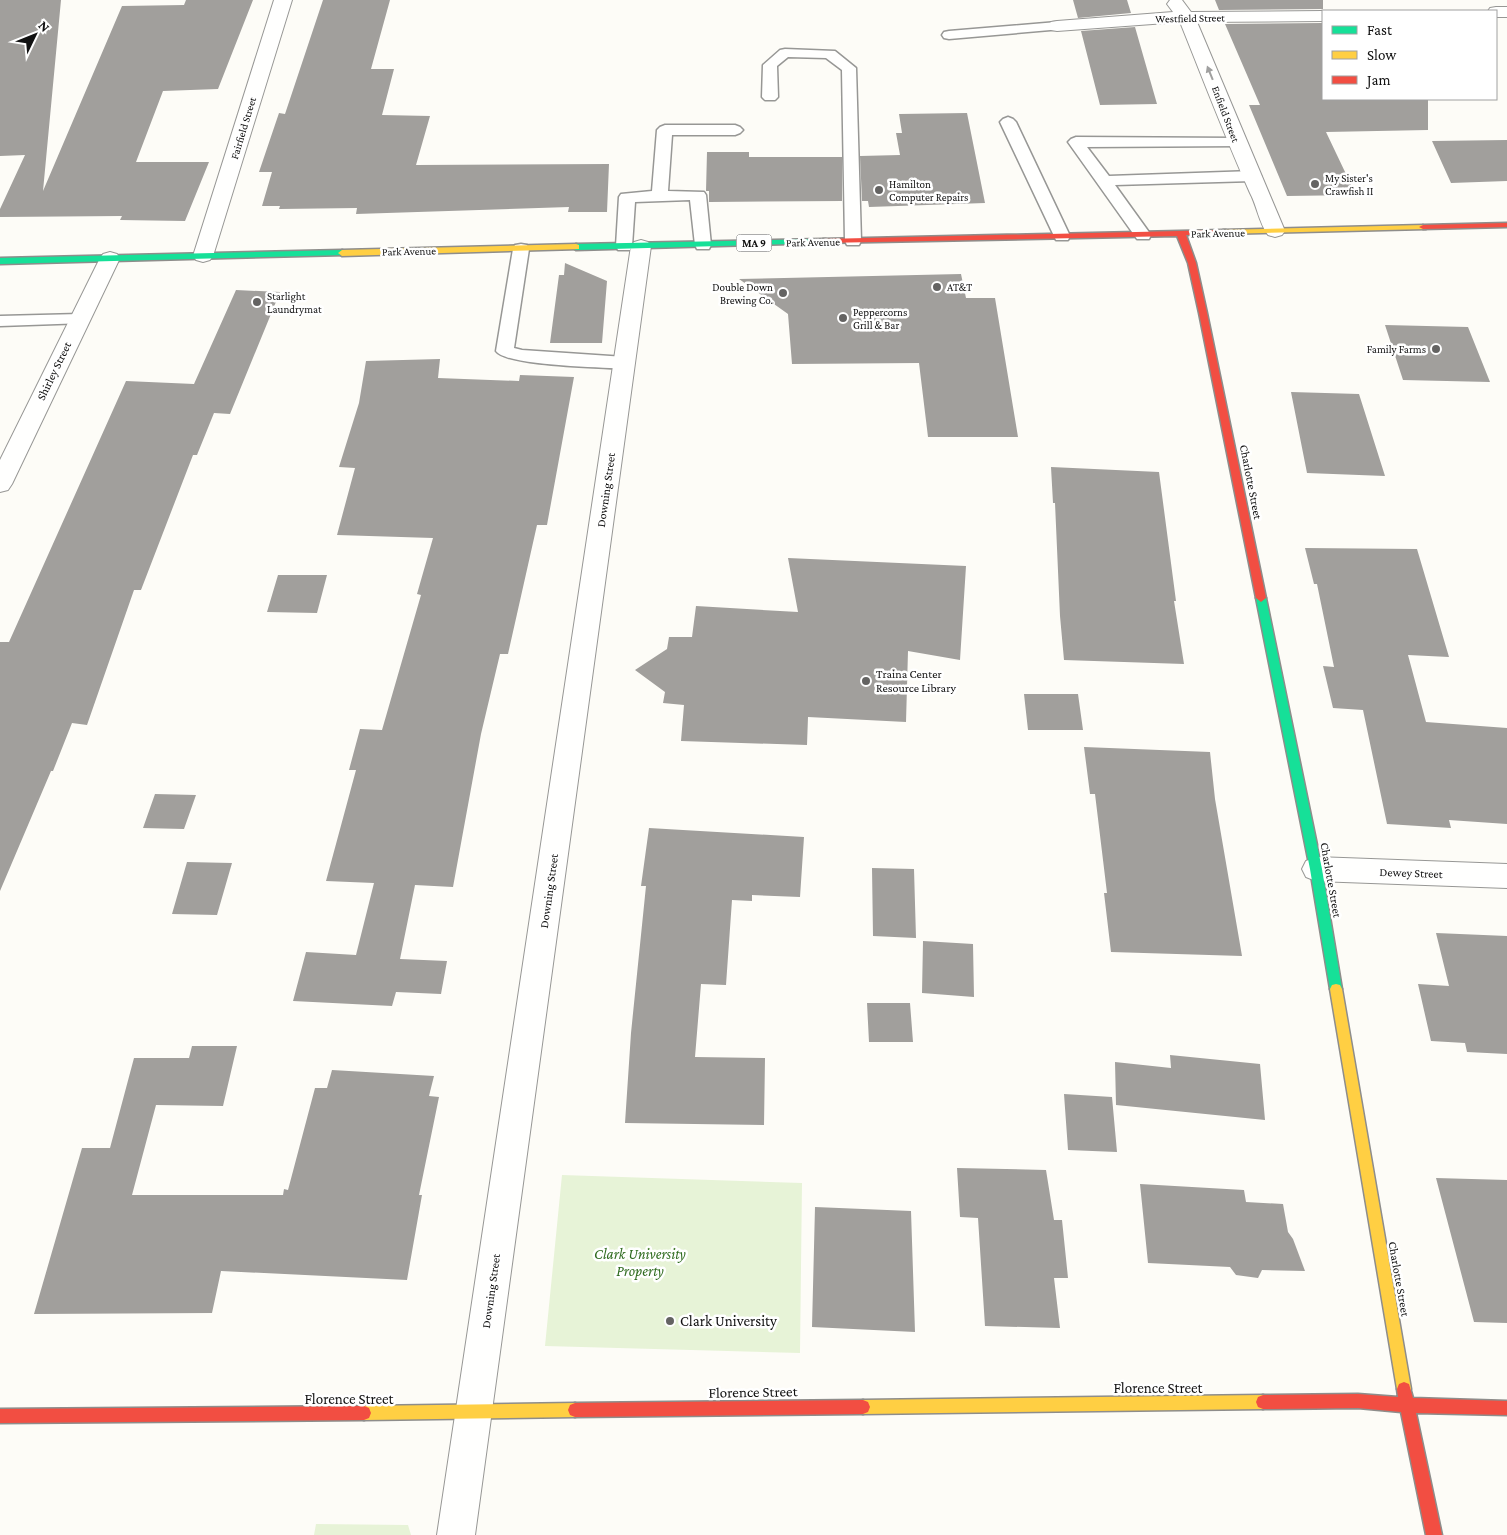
<svg xmlns="http://www.w3.org/2000/svg" width="1507" height="1535" font-family="'Crimson Pro',serif">
<style>
.green{fill:#e7f3d7}
.building{fill:#a19f9c}
.lines{fill:none;stroke-linecap:round;stroke-linejoin:round}
.lane-casing{stroke:#979795;stroke-width:3}
.street-casing{stroke:#979795;stroke-width:2}
.fast-casing{stroke:#8e8d8b;stroke-width:3}
.slow-casing{stroke:#8e8d8b;stroke-width:3}
.jam-casing{stroke:#8e8d8b;stroke-width:3}
.lane{fill:#fffffe;fill-rule:evenodd}
.street{fill:#fffffe;fill-rule:evenodd}
.fast{fill:#16e098;fill-rule:evenodd}
.slow{fill:#ffcf43;fill-rule:evenodd}
.jam{fill:#f24e42;fill-rule:evenodd}
.oneway{fill:#a0a09f}
.poi-dot{fill:#646362;stroke:#fff;stroke-width:2}
.labels{text-anchor:middle;stroke-width:5;stroke-linejoin:round;paint-order:stroke}
.far-street-label{font-size:11px;fill:#111;stroke:#fff}
.far-poi-label{font-size:11px;fill:#111;stroke:#fff;text-anchor:start}
.shield{fill:#fff;stroke:#585858;stroke-width:1}
.shield-label{font-size:11px;font-weight:bold;fill:#111}
.street-label{font-size:12px;fill:#111;stroke:#fff}
.poi-label{font-size:12px;fill:#111;stroke:#fff;text-anchor:start}
.near-park-label{font-size:15px;font-style:italic;fill:#2f6b1f;stroke:#fff}
.near-poi-label{font-size:15px;fill:#111;stroke:#fff;text-anchor:start}
.near-street-label{font-size:15px;fill:#111;stroke:#fff}
</style>
<rect width="100%" height="100%" fill="#fdfcf7"/>
<path class="green" d="M 562,1175 L 802,1183 L 800,1353 L 545,1346 Z
M 316,1524 L 408,1525 L 411,1535 L 314,1535 Z"/>
<path class="building" d="M 0,0 L 61,0 L 43,191 L 122,6 L 184,5 L 186,0 L 253,0 L 218,89 L 163,91 L 136,162 L 209,162 L 185,221 L 120,220 L 122,216 L 0,217 L 0,209 L 25,155 L 0,156 Z
M 323,0 L 390,0 L 371,69 L 394,69 L 382,115 L 430,116 L 416,165 L 609,164 L 607,212 L 568,212 L 569,207 L 356,214 L 357,208 L 279,209 L 280,206 L 262,206 L 272,172 L 259,172 L 279,113 L 285,114 Z
M 1073,0 L 1127,0 L 1131,13 L 1078,18 Z
M 1215,0 L 1323,0 L 1323,9 L 1219,10 Z
M 1323,23 L 1323,99 L 1428,99 L 1428,130 L 1326,132 L 1356,195 L 1287,196 L 1249,105 L 1260,105 L 1225,24 Z
M 1135,27 L 1157,104 L 1100,105 L 1081,31 Z
M 967,113 L 985,203 L 869,207 L 868,201 L 862,201 L 860,156 L 900,155 L 896,133 L 902,133 L 899,114 Z
M 1507,140 L 1507,181 L 1451,183 L 1432,141 Z
M 707,152 L 749,152 L 749,157 L 842,157 L 842,201 L 709,202 L 709,191 L 706,191 Z
M 565,263 L 607,281 L 602,343 L 550,343 L 559,275 L 564,275 Z
M 961,274 L 966,298 L 995,298 L 1018,437 L 928,437 L 919,363 L 792,364 L 788,314 L 739,279 Z
M 236,290 L 280,292 L 230,414 L 214,413 L 197,455 L 193,455 L 141,590 L 134,590 L 87,725 L 72,723 L 53,771 L 51,771 L 0,891 L 0,642 L 9,642 L 126,381 L 194,384 Z
M 1385,325 L 1468,327 L 1490,382 L 1403,380 Z
M 440,359 L 438,378 L 519,381 L 520,375 L 574,377 L 547,525 L 537,525 L 508,654 L 500,654 L 481,734 L 453,887 L 415,885 L 400,959 L 447,961 L 441,994 L 396,992 L 392,1006 L 293,1001 L 306,952 L 356,955 L 374,883 L 326,881 L 356,770 L 349,770 L 360,729 L 382,730 L 421,595 L 417,594 L 433,538 L 337,535 L 355,468 L 339,467 L 359,403 L 366,361 Z
M 1291,392 L 1359,394 L 1385,476 L 1307,473 Z
M 1051,467 L 1159,472 L 1176,601 L 1174,601 L 1184,664 L 1064,660 L 1060,616 L 1055,503 L 1053,503 Z
M 1305,548 L 1417,549 L 1449,657 L 1408,655 L 1426,722 L 1507,728 L 1507,824 L 1449,820 L 1451,828 L 1387,824 L 1363,710 L 1333,708 L 1323,666 L 1334,667 L 1317,584 L 1314,584 Z
M 788,558 L 966,566 L 960,660 L 908,651 L 906,722 L 808,717 L 807,745 L 681,741 L 684,705 L 663,703 L 665,692 L 635,670 L 667,649 L 669,637 L 692,637 L 696,606 L 798,612 Z
M 278,575 L 327,575 L 317,613 L 267,612 Z
M 1024,694 L 1078,694 L 1083,730 L 1028,730 Z
M 1084,747 L 1210,752 L 1215,799 L 1242,956 L 1111,952 L 1104,893 L 1107,893 L 1095,794 L 1090,794 Z
M 155,794 L 196,795 L 184,829 L 143,828 Z
M 649,828 L 804,837 L 800,897 L 752,895 L 752,901 L 732,900 L 726,985 L 701,984 L 695,1057 L 765,1058 L 764,1125 L 625,1123 L 631,1033 L 646,886 L 641,886 Z
M 187,862 L 232,863 L 217,915 L 172,914 Z
M 872,868 L 914,869 L 916,938 L 873,936 Z
M 1436,933 L 1507,936 L 1507,1054 L 1467,1052 L 1465,1043 L 1431,1041 L 1418,984 L 1449,986 Z
M 923,941 L 973,944 L 974,997 L 922,993 Z
M 867,1003 L 910,1003 L 913,1042 L 869,1042 Z
M 192,1046 L 237,1046 L 223,1106 L 156,1105 L 132,1195 L 283,1195 L 284,1189 L 288,1190 L 315,1088 L 327,1088 L 332,1070 L 434,1076 L 429,1096 L 439,1097 L 419,1195 L 422,1195 L 407,1280 L 221,1271 L 212,1313 L 34,1314 L 82,1148 L 110,1148 L 134,1058 L 189,1058 Z
M 1170,1055 L 1260,1064 L 1265,1120 L 1116,1105 L 1115,1062 L 1171,1068 Z
M 1064,1094 L 1112,1097 L 1117,1152 L 1068,1150 Z
M 957,1168 L 1046,1170 L 1054,1220 L 1062,1220 L 1068,1278 L 1054,1278 L 1060,1328 L 985,1326 L 978,1218 L 960,1217 Z
M 1436,1178 L 1507,1180 L 1507,1323 L 1474,1322 Z
M 1140,1184 L 1244,1190 L 1246,1202 L 1283,1204 L 1288,1232 L 1293,1239 L 1305,1271 L 1262,1270 L 1258,1278 L 1236,1275 L 1230,1267 L 1148,1263 Z
M 815,1207 L 911,1211 L 915,1332 L 812,1327 Z"/>
<g class="lines">
<g class="lane-casing">
<path id="lane" d="M 1057,22 L 1062,23 L 1064,26 L 1062,29 L 949,39 L 944,38 L 942,35 L 944,32 L 949,31 Z
M 785,49 L 835,51 L 856,68 L 861,241 L 859,245 L 847,245 L 845,241 L 842,70 L 826,58 L 788,57 L 777,66 L 778,97 L 775,100 L 765,100 L 762,97 L 763,65 L 780,50 Z
M 1008,117 L 1013,119 L 1016,122 L 1070,236 L 1068,240 L 1056,240 L 1054,236 L 1000,122 L 1003,119 Z
M 665,125 L 735,125 L 740,127 L 743,130 L 740,133 L 735,135 L 672,135 L 668,191 L 704,192 L 706,195 L 711,245 L 709,249 L 697,249 L 695,245 L 690,200 L 635,202 L 632,246 L 630,250 L 618,250 L 616,246 L 619,197 L 621,194 L 652,191 L 657,130 L 660,127 Z
M 1076,137 L 1237,138 L 1242,140 L 1245,143 L 1242,146 L 1087,147 L 1109,176 L 1253,171 L 1259,173 L 1261,176 L 1259,179 L 1253,181 L 1115,185 L 1151,235 L 1149,239 L 1137,239 L 1068,142 L 1071,139 Z
M 521,244 L 527,245 L 529,249 L 514,348 L 522,350 L 625,357 L 631,359 L 634,363 L 631,367 L 625,369 C 603,367 506,366 496,351 L 513,249 L 515,245 Z
M 80,314 L 86,315 L 89,319 L 86,323 L 0,326 L 0,316 Z"/>
</g>
<g class="street-casing">
<path id="street" d="M 274,0 L 292,0 L 213,256 L 210,260 L 203,262 L 196,260 L 193,256 Z
M 1170,0 L 1182,0 L 1191,12 L 1323,11 L 1325,11 L 1323,21 L 1197,22 L 1285,231 L 1282,235 L 1275,237 L 1268,235 C 1259,223 1257,206 1250,193 C 1225,137 1203,79 1180,22 L 1057,31 L 1051,30 L 1048,26 L 1051,22 L 1057,21 L 1173,12 L 1167,4 Z
M 1496,7 L 1507,7 L 1507,17 L 1496,17 L 1496,11 L 1488,11 L 1490,8 Z
M 641,240 L 648,242 L 651,246 L 475,1535 L 437,1535 L 631,246 L 634,242 Z
M 110,252 L 117,254 L 120,258 L 12,484 L 8,490 L 0,492 L 0,460 L 100,258 L 103,254 Z
M 1316,857 L 1507,864 L 1507,888 L 1316,881 L 1306,877 L 1302,869 L 1306,861 Z"/>
</g>
<g class="fast-casing">
<path id="fast" d="M 823,239 L 826,239 L 826,243 L 576,250 L 572,247 L 576,244 Z
M 342,250 L 345,251 L 345,255 L 0,264 L 0,258 Z
M 1261,594 L 1266,598 L 1322,869 L 1342,989 L 1340,993 L 1336,994 L 1332,993 L 1330,989 L 1310,869 L 1256,598 Z"/>
</g>
<g class="slow-casing">
<path id="slow" d="M 1423,225 L 1427,227 L 1426,229 L 1223,234 L 1219,232 L 1223,230 Z
M 576,244 L 579,245 L 579,249 L 342,256 L 338,253 L 342,250 Z
M 1336,984 L 1340,985 L 1342,989 L 1411,1389 L 1409,1394 L 1404,1396 L 1399,1394 L 1397,1389 L 1330,989 L 1332,985 Z
M 1263,1395 L 1268,1397 L 1270,1402 L 1268,1407 L 1263,1409 L 863,1414 L 858,1412 L 856,1407 L 858,1402 L 863,1400 Z
M 575,1403 L 580,1405 L 582,1410 L 580,1415 L 575,1417 L 364,1420 L 359,1418 L 357,1413 L 359,1408 L 364,1406 Z"/>
</g>
<g class="jam-casing">
<path id="jam" d="M 1507,223 L 1507,227 L 1423,229 L 1419,227 L 1423,225 Z
M 1223,230 L 1226,230 L 1226,234 L 1186,235 L 1196,263 L 1207,313 L 1266,598 L 1261,602 L 1256,598 L 1199,313 L 1188,263 L 1177,236 L 823,243 L 819,241 L 823,239 Z
M 1404,1382 L 1409,1384 L 1413,1398 L 1507,1401 L 1507,1415 L 1416,1413 L 1442,1535 L 1426,1535 L 1401,1412 L 1358,1408 L 1263,1409 L 1258,1407 L 1256,1402 L 1258,1397 L 1263,1395 L 1358,1394 L 1398,1397 L 1397,1389 L 1399,1384 Z
M 863,1400 L 868,1402 L 870,1407 L 868,1412 L 863,1414 L 575,1417 L 570,1415 L 568,1410 L 570,1405 L 575,1403 Z
M 364,1406 L 369,1408 L 371,1413 L 369,1418 L 364,1420 L 0,1423 L 0,1409 Z"/>
</g>
<use href="#lane" class="lane"/>
<use href="#street" class="street"/>
<use href="#fast" class="fast"/>
<use href="#slow" class="slow"/>
<use href="#jam" class="jam"/>
</g>
<defs><path id="oneway-solid" d="M-6-.8H1V-3.2L6.5 0L1 3.2V.8H-6Z" transform="scale(1.25)"/></defs>
<use class="oneway" href="#oneway-solid" transform="translate(1210 73) rotate(-112)"/>
<g class="poi-dot">
<circle cx="1315" cy="184" r="5"/>
<circle cx="879" cy="190" r="5"/>
<circle cx="937" cy="287" r="5"/>
<circle cx="783" cy="293" r="5"/>
<circle cx="257" cy="302" r="5"/>
<circle cx="843" cy="318" r="5"/>
<circle cx="1436" cy="349" r="5"/>
<circle cx="866" cy="681" r="5"/>
<circle cx="670" cy="1321" r="5"/>
</g>
<g class="labels">
<g class="far-street-label">
<text transform="translate(1190 18) rotate(-1)" y="4">Westfield Street</text>
<text transform="translate(1226 114) rotate(69)" y="4">Enfield Street</text>
<text transform="translate(243 128) rotate(-73)" y="4">Fairfield Street</text>
<text transform="translate(1218 233) rotate(-1)" y="4">Park Avenue</text>
<text transform="translate(813 242) rotate(-1)" y="4">Park Avenue</text>
<text transform="translate(409 251) rotate(-1)" y="4">Park Avenue</text>
</g>
<g class="far-poi-label">
<text x="1325" y="182">My Sister's<tspan x="1325" dy="13">Crawfish II</tspan></text>
<text x="889" y="188">Hamilton<tspan x="889" dy="13">Computer Repairs</tspan></text>
<text x="773" y="291" text-anchor="end">Double Down<tspan x="773" dy="13">Brewing Co.</tspan></text>
<text x="947" y="291">AT&amp;T</text>
<text x="267" y="300">Starlight<tspan x="267" dy="13">Laundrymat</tspan></text>
<text x="853" y="316">Peppercorns<tspan x="853" dy="13">Grill &amp; Bar</tspan></text>
<text x="1426" y="353" text-anchor="end">Family Farms</text>
</g>
<rect class="shield" x="736.5" y="234.5" width="35" height="17" rx="4"/>
<g class="shield-label">
<text x="754" y="247">MA 9</text>
</g>
<g class="street-label">
<text transform="translate(54 371) rotate(-64)" y="4">Shirley Street</text>
<text transform="translate(1251 482) rotate(79)" y="4">Charlotte Street</text>
<text transform="translate(606 490) rotate(-82)" y="4">Downing Street</text>
<text transform="translate(1411 873) rotate(2)" y="4">Dewey Street</text>
<text transform="translate(1331 880) rotate(80)" y="4">Charlotte Street</text>
<text transform="translate(549 891) rotate(-82)" y="4">Downing Street</text>
<text transform="translate(1399 1279) rotate(80)" y="4">Charlotte Street</text>
<text transform="translate(491 1291) rotate(-82)" y="4">Downing Street</text>
</g>
<g class="poi-label">
<text x="876" y="678">Traina Center<tspan x="876" dy="14">Resource Library</tspan></text>
</g>
<g class="near-park-label">
<text x="640" y="1259">Clark University<tspan x="640" dy="17">Property</tspan></text>
</g>
<g class="near-poi-label">
<text x="680" y="1326">Clark University</text>
</g>
<g class="near-street-label">
<text x="1158" y="1393">Florence Street</text>
<text transform="translate(753 1392) rotate(-1)" y="5">Florence Street</text>
<text x="349" y="1404">Florence Street</text>
</g>
</g>
<rect x="1322" y="10" width="175" height="90" fill="#ffffff" stroke="#a0a0a0"/>
<rect x="1332" y="26" width="25" height="8" fill="#16e098" stroke="#a0a0a0"/>
<text x="1367" y="35" font-size="15" fill="#111111">Fast</text>
<rect x="1332" y="51" width="25" height="8" fill="#ffcf43" stroke="#a0a0a0"/>
<text x="1367" y="60" font-size="15" fill="#111111">Slow</text>
<rect x="1332" y="76" width="25" height="8" fill="#f24e42" stroke="#a0a0a0"/>
<text x="1367" y="85" font-size="15" fill="#111111">Jam</text>
<g transform="translate(35 35) rotate(47)" stroke="#ffffff" stroke-width="4" paint-order="stroke">
<path d="M0-4L9 19L0 12L-9 19Z" fill="#111111"/>
<text y="-8" font-size="14" font-weight="bold" text-anchor="middle" fill="#111111">N</text>
</g>
</svg>
